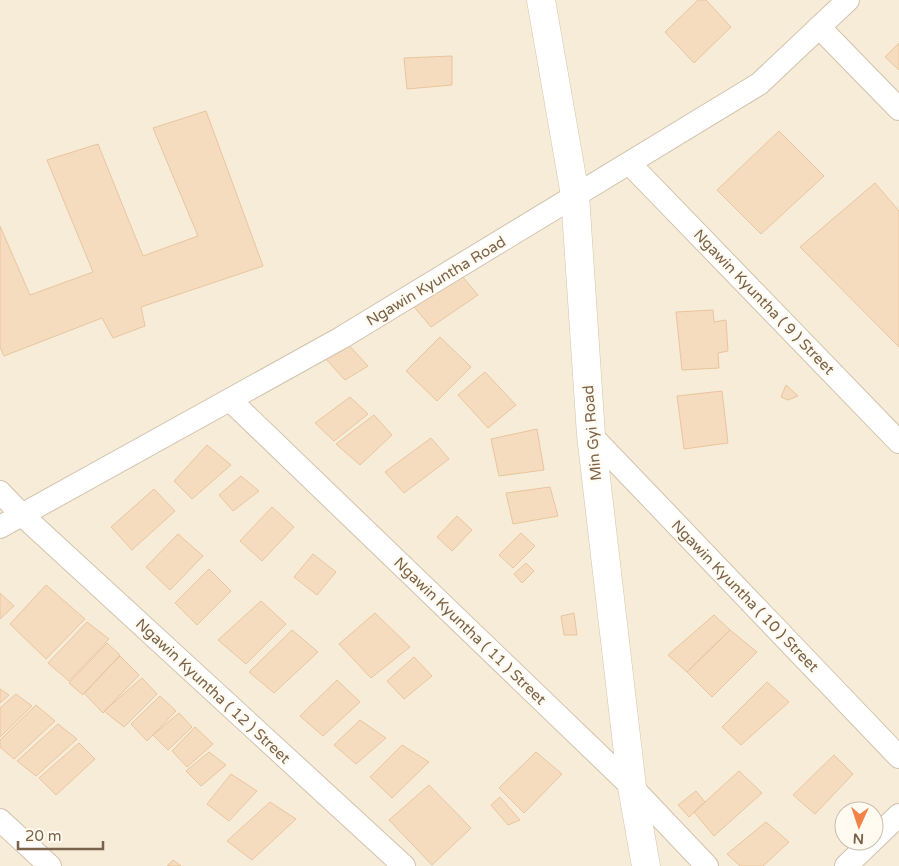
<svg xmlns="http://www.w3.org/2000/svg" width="899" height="866" font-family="'Varela Round',sans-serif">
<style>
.residential{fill:#f6ecd7;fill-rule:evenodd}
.building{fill:#f5dcbf;stroke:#e9c59e}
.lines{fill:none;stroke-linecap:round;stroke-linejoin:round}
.minor-casing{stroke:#d2c2ad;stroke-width:24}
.secondary-casing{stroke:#d5c3ab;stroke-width:29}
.minor{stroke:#fff;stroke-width:22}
.secondary{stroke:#fff;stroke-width:28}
.labels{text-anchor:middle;stroke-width:4.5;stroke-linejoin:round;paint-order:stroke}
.street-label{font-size:15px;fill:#7b624a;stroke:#fffbf1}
</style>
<rect width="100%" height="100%" fill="#fef9ea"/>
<path class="residential" d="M 0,0 L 899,0 L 899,866 L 0,866 ZM 844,811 L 874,811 L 874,841 L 844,841 Z"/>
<path class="building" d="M 698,0 L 706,0 L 731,27 L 694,63 L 665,32 Z
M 899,43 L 899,70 L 885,57 Z
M 452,56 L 452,85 L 407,89 L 404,58 Z
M 206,111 L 263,266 L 141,307 L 145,326 L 113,338 L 102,318 L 4,356 L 0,347 L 0,226 L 30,295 L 93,272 L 47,160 L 98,144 L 143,256 L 198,236 L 153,128 Z
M 779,131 L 824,176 L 761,234 L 717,190 Z
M 875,183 L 899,211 L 899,347 L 800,247 Z
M 456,269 L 478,295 L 431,327 L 409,301 Z
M 713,310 L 714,322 L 726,320 L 728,351 L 718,353 L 719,368 L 682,370 L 676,312 Z
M 440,337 L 471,367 L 437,401 L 406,371 Z
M 346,342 L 368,366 L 345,380 L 325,358 Z
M 485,372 L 516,405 L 488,428 L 458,395 Z
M 786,385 L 798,396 L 788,400 L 781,397 Z
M 722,391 L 728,443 L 684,449 L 677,396 Z
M 350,397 L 368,414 L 334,441 L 315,423 Z
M 374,415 L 392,435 L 360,465 L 336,444 Z
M 537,429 L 544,470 L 499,476 L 491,439 Z
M 431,438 L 449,459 L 404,493 L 385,472 Z
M 207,445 L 231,465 L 192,499 L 174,481 Z
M 241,476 L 259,491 L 233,511 L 219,495 Z
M 550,487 L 558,516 L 513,524 L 506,493 Z
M 154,489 L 175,511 L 132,550 L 111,527 Z
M 272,507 L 294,527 L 262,561 L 240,541 Z
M 457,516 L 472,530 L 452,551 L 437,537 Z
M 521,533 L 535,546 L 513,568 L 499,555 Z
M 178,534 L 203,556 L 170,590 L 146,567 Z
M 313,554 L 336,572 L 317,595 L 294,577 Z
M 526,563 L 534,571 L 522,583 L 514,574 Z
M 209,569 L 231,591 L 197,625 L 175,603 Z
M 46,585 L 85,619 L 46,659 L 10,624 Z
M 0,593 L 14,606 L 0,619 Z
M 261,601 L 286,624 L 246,664 L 218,640 Z
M 375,613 L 410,647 L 371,678 L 339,644 Z
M 574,613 L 577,635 L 564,635 L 561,616 Z
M 714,615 L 730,630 L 687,672 L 668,655 Z
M 87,622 L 109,639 L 69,681 L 48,663 Z
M 292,630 L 318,652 L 274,693 L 249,672 Z
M 730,630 L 757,652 L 712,697 L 687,672 Z
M 107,643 L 120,655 L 83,695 L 69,683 Z
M 120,656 L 139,675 L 103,713 L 84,693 Z
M 414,657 L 432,676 L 404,699 L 387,681 Z
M 142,678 L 157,694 L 124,727 L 104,711 Z
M 337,680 L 360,702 L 323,736 L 300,716 Z
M 767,682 L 789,702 L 741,745 L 722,727 Z
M 0,689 L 9,695 L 0,703 Z
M 16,694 L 32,706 L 0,737 L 0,708 Z
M 160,696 L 176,711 L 147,741 L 131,724 Z
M 36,705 L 55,721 L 14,759 L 0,747 L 0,740 Z
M 179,713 L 192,727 L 168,750 L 153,735 Z
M 360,720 L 386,738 L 356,764 L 334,745 Z
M 58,724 L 77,739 L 36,776 L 17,761 Z
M 195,727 L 213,744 L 187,767 L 172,751 Z
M 79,743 L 95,759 L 56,795 L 39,778 Z
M 402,745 L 429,762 L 392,798 L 370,777 Z
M 209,752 L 226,765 L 201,786 L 186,771 Z
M 536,752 L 562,774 L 524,813 L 499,788 Z
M 834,755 L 853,774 L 815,814 L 793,795 Z
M 739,771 L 762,793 L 714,836 L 694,812 Z
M 231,774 L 257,791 L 229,821 L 207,804 Z
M 429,785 L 471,828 L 432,865 L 389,820 Z
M 696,791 L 705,802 L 689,817 L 678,805 Z
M 500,797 L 520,820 L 508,825 L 491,805 Z
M 270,802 L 296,819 L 252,860 L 227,841 Z
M 766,822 L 789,842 L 763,866 L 740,866 L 727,854 Z
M 173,860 L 181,866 L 167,866 Z"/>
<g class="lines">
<g class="minor-casing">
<path id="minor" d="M 819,27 L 899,109
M 629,163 L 899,442
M 230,400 L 632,787 L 707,866
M 591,435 L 899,757
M 0,492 L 22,515 L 404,866
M 0,527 L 341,338 L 759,84 L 848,0
M 0,820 L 50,866
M 874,839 L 899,815
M 846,866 L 872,841"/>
</g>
<g class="secondary-casing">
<path id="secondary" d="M 541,0 L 575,195 L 591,435 L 632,787 L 646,866"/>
</g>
<use href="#minor" class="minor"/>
<use href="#secondary" class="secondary"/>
</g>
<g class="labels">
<g class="street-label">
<text transform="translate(436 281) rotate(-31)" y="5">Ngawin Kyuntha Road</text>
<text transform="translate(764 302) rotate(46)" y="5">Ngawin Kyuntha ( 9 ) Street</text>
<text transform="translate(592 433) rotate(-95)" y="5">Min Gyi Road</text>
<text transform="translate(745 596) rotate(46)" y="5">Ngawin Kyuntha ( 10 ) Street</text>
<text transform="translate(470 631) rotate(44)" y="5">Ngawin Kyuntha ( 11 ) Street</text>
<text transform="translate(213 691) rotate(43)" y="5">Ngawin Kyuntha ( 12 ) Street</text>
</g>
</g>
<g transform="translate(859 826) rotate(183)"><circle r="24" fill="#fffbf1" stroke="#cabeae"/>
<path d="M0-4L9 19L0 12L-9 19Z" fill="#ef8348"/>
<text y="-8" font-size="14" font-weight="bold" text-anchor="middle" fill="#7b624a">N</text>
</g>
<path d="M18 841v8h85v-8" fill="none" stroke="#7b624a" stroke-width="2.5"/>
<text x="25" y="841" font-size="15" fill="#7b624a" stroke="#fffbf1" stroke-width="4" paint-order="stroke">20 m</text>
</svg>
